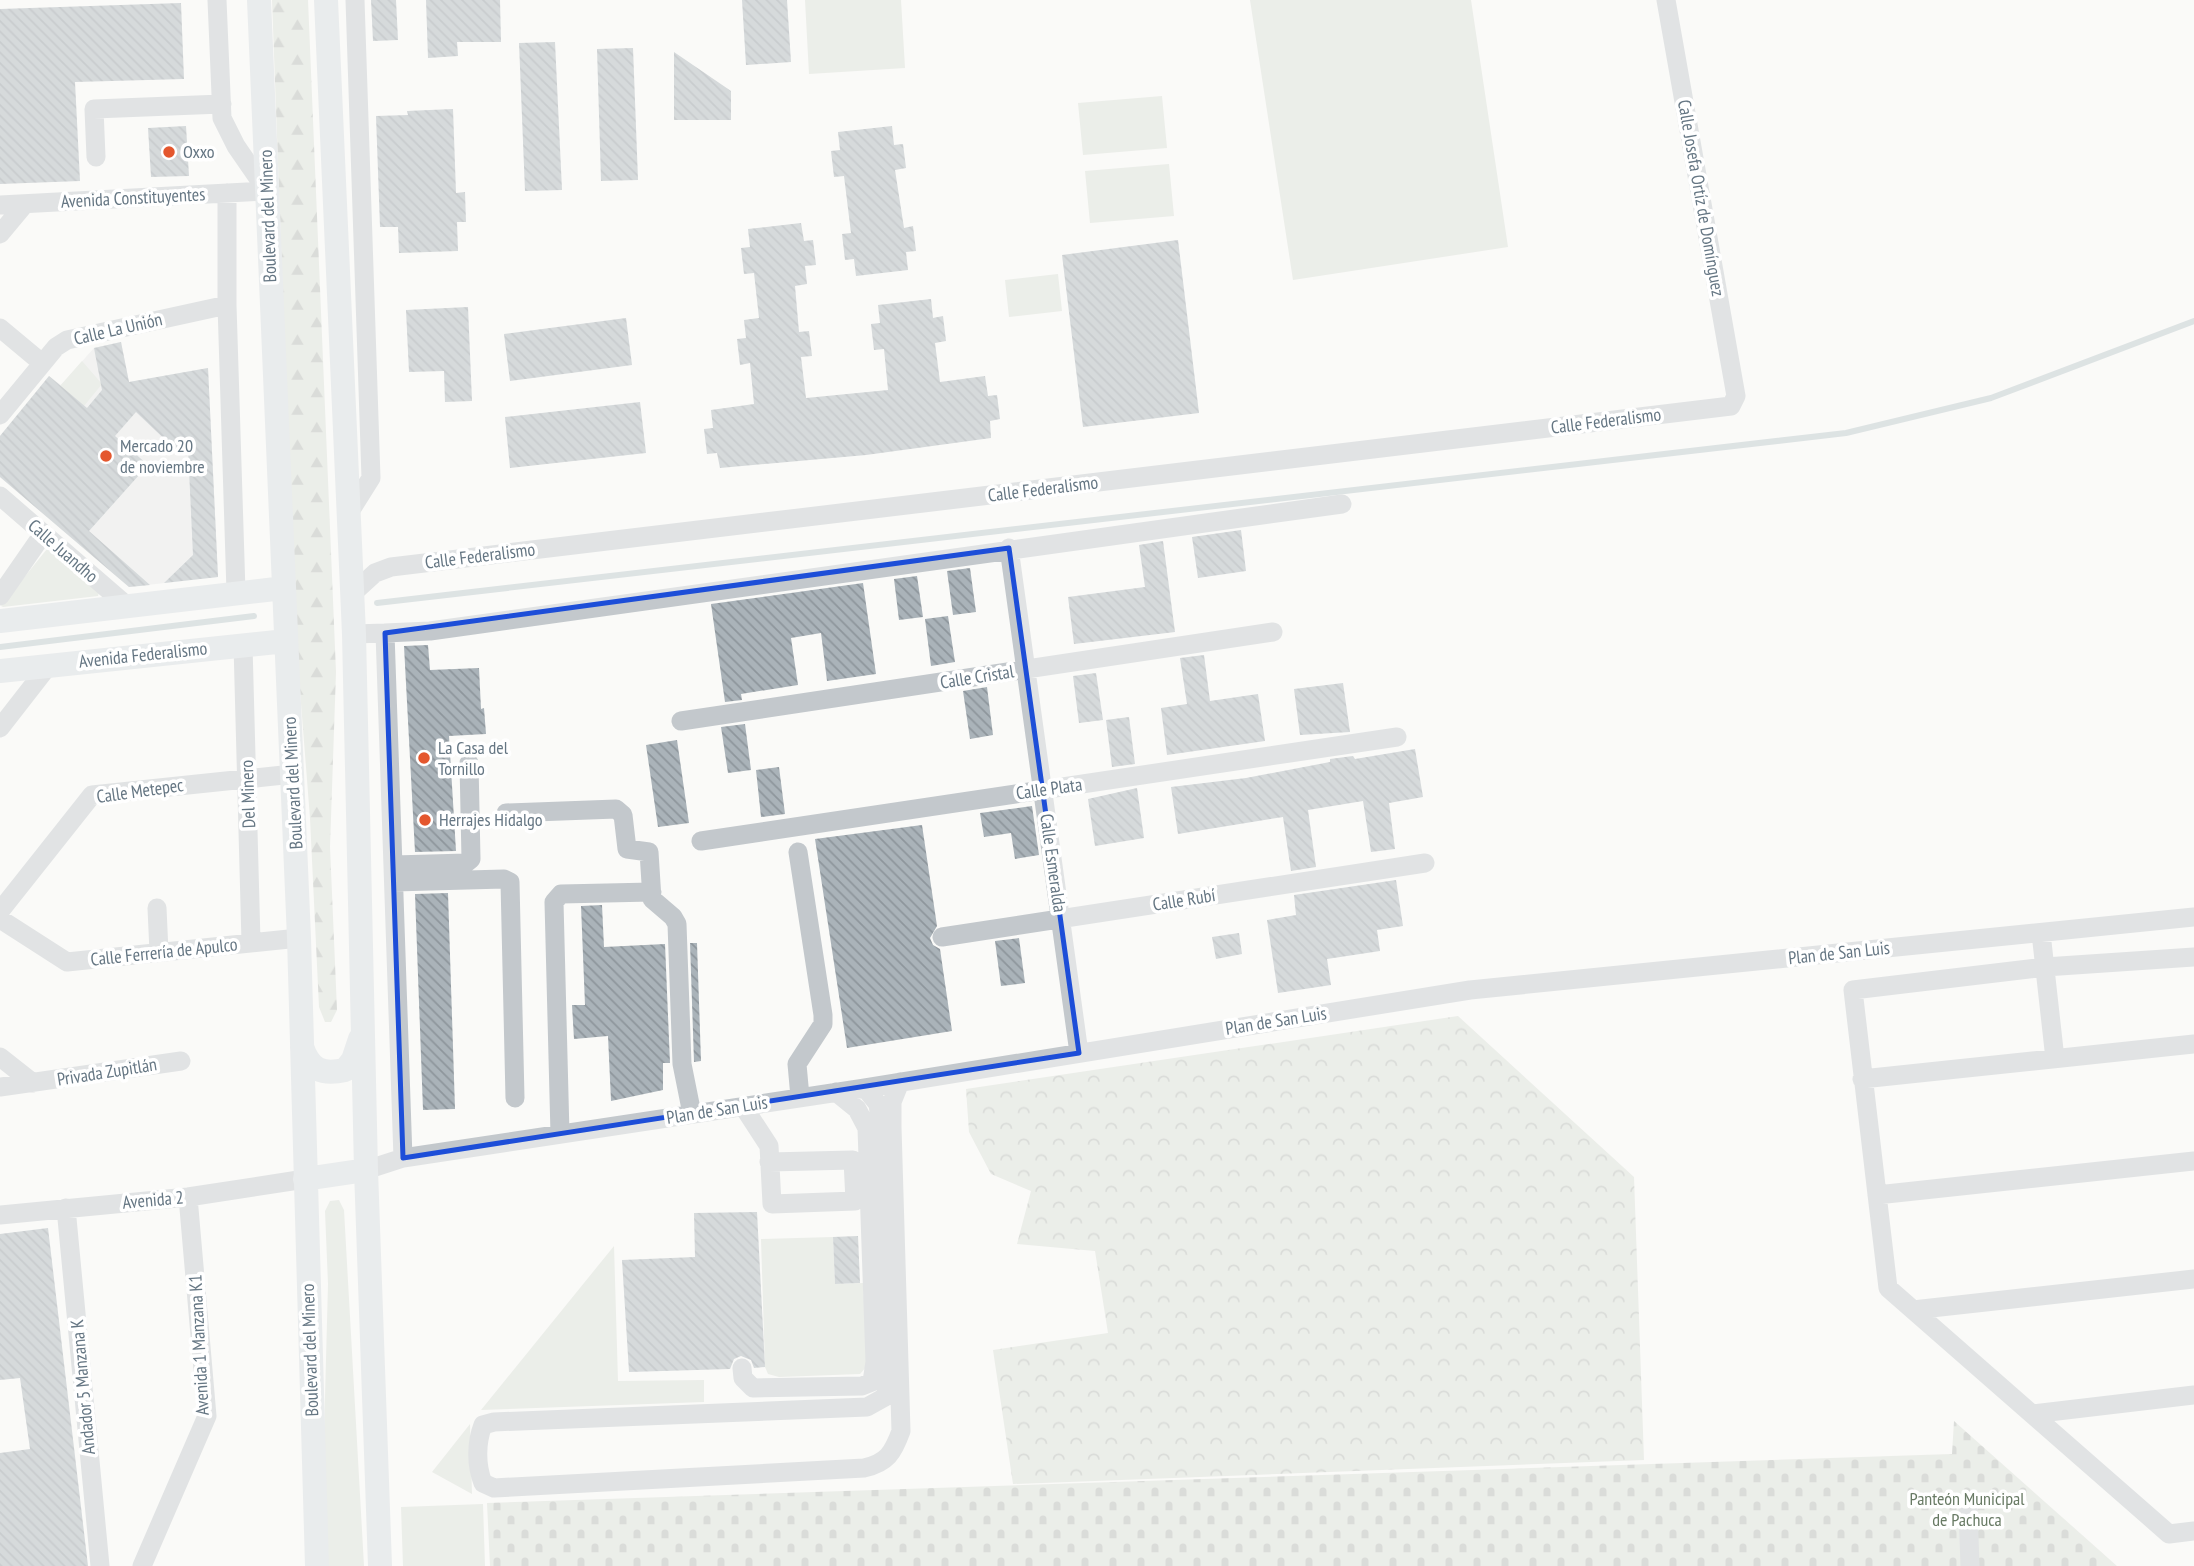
<svg xmlns="http://www.w3.org/2000/svg" width="2194" height="1566" font-family="'PT Sans Narrow',sans-serif">
<style>
.built{fill:#e8e9e9}
.green{fill:#dadfd7}
.forest{fill:url(#forest-firs)}
.cemetery{fill:url(#cemetery-stones)}
.park{fill:url(#park-crowns)}
.lines{fill:none;stroke-linecap:round;stroke-linejoin:round}
.stream{stroke:#bbc7cb;stroke-width:6}
.building{fill:url(#building-back-hatch)}
.minor{stroke:#c3c8cc;stroke-width:19}
.major{stroke:#d6dbdf;stroke-width:24}
.marked{fill:none;stroke:#1d4ed8;stroke-width:5;stroke-linejoin:round}
.poi-dot{fill:#e4572e;stroke:#fff;stroke-width:2.5}
.labels{text-anchor:middle;stroke-width:7;stroke-linejoin:round;paint-order:stroke}
.poi-label{font-size:18px;fill:#657683;stroke:#fff;text-anchor:start}
.street-label{font-size:18px;fill:#657683;stroke:#fff}
.park-label{font-size:18px;fill:#687a64;stroke:#fff}
</style>
<defs>
<pattern id="forest-firs" width="22" height="20" patternUnits="userSpaceOnUse" patternTransform="scale(1.75)"><rect width="22" height="20" fill="#dadfd7"/><path d="M5 1l3.5 6h-7zM16 11l3.5 6h-7z" fill="#b4b9b4"/></pattern>
<pattern id="cemetery-stones" width="16" height="16" patternUnits="userSpaceOnUse" patternTransform="scale(1.75)"><rect width="16" height="16" fill="#dadfd7"/><path d="M2 7V4a2 2 0 0 1 4 0v3zM10 15v-3a2 2 0 0 1 4 0v3z" fill="#b4b9b4"/></pattern>
<pattern id="park-crowns" width="20" height="18" patternUnits="userSpaceOnUse" patternTransform="scale(1.75)"><rect width="20" height="18" fill="#dadfd7"/><path d="M2 6a3 3 0 1 1 6 0M12 15a3 3 0 1 1 6 0" fill="none" stroke="#b4b9b4"/></pattern>
<pattern id="building-back-hatch" width="6" height="6" patternUnits="userSpaceOnUse" patternTransform="scale(1.75)"><rect width="6" height="6" fill="#aab3b9"/><path d="M-1 5l2 2M0 0l6 6M5-1l2 2" fill="none" stroke="#8e969c"/></pattern>
</defs>
<rect width="100%" height="100%" fill="#fafaf8"/>
<path class="built" d="M 121,342 L 129,382 L 208,368 L 218,577 L 129,587 L 0,477 L 0,436 L 49,376 L 61,385 L 94,348 Z"/>
<path class="green" d="M 805,0 L 901,0 L 905,68 L 809,74 Z
M 1250,0 L 1471,0 L 1508,247 L 1293,280 Z
M 1162,96 L 1167,148 L 1083,155 L 1078,103 Z
M 1169,164 L 1174,216 L 1090,223 L 1085,171 Z
M 1058,274 L 1062,311 L 1009,317 L 1005,280 Z
M 82,361 L 102,384 L 84,406 L 60,386 Z
M 47,549 L 99,592 L 98,596 L 3,607 L 1,606 Z
M 339,1200 L 344,1210 L 364,1566 L 328,1566 L 324,1435 L 328,1284 L 325,1211 L 330,1201 Z
M 833,1237 L 835,1284 L 863,1283 L 868,1365 L 860,1374 L 779,1377 L 768,1374 L 765,1367 L 761,1239 Z
M 614,1246 L 618,1381 L 704,1380 L 704,1402 L 481,1410 Z
M 470,1424 L 472,1494 L 432,1472 Z
M 483,1504 L 485,1566 L 403,1566 L 401,1507 Z"/>
<path class="forest" d="M 272,0 L 308,0 L 336,672 L 330,847 L 337,1010 L 331,1022 L 325,1022 L 319,1007 L 310,818 L 295,627 Z"/>
<path class="cemetery" d="M 1954,1421 L 2117,1566 L 490,1566 L 487,1503 L 1952,1454 Z"/>
<path class="park" d="M 1458,1016 L 1634,1177 L 1644,1460 L 1013,1484 L 993,1350 L 1108,1333 L 1095,1251 L 1017,1244 L 1031,1191 L 991,1174 L 969,1132 L 966,1089 Z"/>
<g class="lines">
<path class="stream" d="M 377,603 L 1846,433 L 1991,398 L 2194,321
M 0,647 L 254,616"/>
</g>
<path class="building" d="M 371,0 L 396,0 L 398,40 L 373,41 Z
M 426,0 L 500,0 L 501,42 L 457,42 L 458,56 L 428,58 Z
M 742,0 L 787,0 L 791,62 L 746,65 Z
M 181,3 L 184,79 L 75,82 L 80,181 L 0,184 L 0,9 Z
M 555,42 L 562,190 L 525,191 L 519,43 Z
M 633,48 L 638,180 L 601,181 L 597,49 Z
M 674,52 L 731,91 L 731,120 L 674,120 Z
M 453,109 L 456,193 L 465,192 L 466,222 L 457,222 L 458,251 L 399,253 L 398,227 L 380,227 L 376,116 L 408,115 L 407,111 Z
M 186,126 L 189,176 L 151,177 L 148,128 Z
M 892,126 L 894,145 L 903,144 L 906,168 L 895,170 L 904,228 L 913,226 L 916,251 L 906,252 L 908,270 L 856,276 L 854,259 L 845,260 L 842,234 L 851,233 L 844,176 L 834,177 L 831,151 L 840,150 L 838,132 Z
M 801,223 L 804,241 L 813,240 L 816,265 L 805,266 L 807,284 L 795,286 L 799,332 L 809,331 L 812,356 L 801,357 L 806,398 L 888,390 L 884,349 L 874,350 L 871,324 L 880,323 L 878,305 L 931,299 L 933,318 L 943,316 L 946,341 L 935,343 L 940,382 L 985,376 L 988,396 L 997,395 L 1000,419 L 990,421 L 991,438 L 866,455 L 720,468 L 717,453 L 707,454 L 704,429 L 713,428 L 711,410 L 754,404 L 750,363 L 740,365 L 737,339 L 746,338 L 744,320 L 759,318 L 754,273 L 744,274 L 741,248 L 750,247 L 748,229 Z
M 1178,240 L 1199,413 L 1083,427 L 1062,255 Z
M 468,307 L 472,401 L 445,402 L 444,371 L 409,372 L 406,310 Z
M 626,318 L 632,365 L 510,381 L 504,334 Z
M 121,342 L 129,382 L 208,368 L 218,577 L 164,583 L 193,555 L 188,448 L 175,449 L 136,412 L 115,436 L 148,465 L 89,531 L 150,585 L 129,587 L 0,477 L 0,436 L 49,376 L 87,408 L 102,390 L 94,348 Z
M 640,402 L 646,453 L 510,468 L 505,417 Z
M 1241,530 L 1246,571 L 1198,578 L 1192,537 Z
M 1163,541 L 1175,632 L 1074,644 L 1068,597 L 1145,587 L 1139,545 Z
M 970,568 L 976,612 L 953,615 L 947,571 Z
M 917,576 L 923,617 L 899,620 L 894,579 Z
M 863,583 L 876,674 L 827,681 L 821,633 L 791,638 L 798,685 L 741,694 L 742,700 L 725,702 L 711,604 Z
M 948,616 L 955,662 L 931,666 L 925,619 Z
M 428,645 L 430,670 L 479,668 L 481,709 L 484,708 L 486,734 L 449,736 L 456,851 L 415,852 L 404,646 Z
M 1204,655 L 1210,701 L 1258,694 L 1265,741 L 1167,755 L 1161,708 L 1187,704 L 1180,658 Z
M 1096,673 L 1103,720 L 1079,723 L 1073,676 Z
M 1343,683 L 1350,732 L 1300,735 L 1294,689 Z
M 987,687 L 993,735 L 970,739 L 963,691 Z
M 1129,717 L 1135,764 L 1112,767 L 1106,720 Z
M 745,724 L 751,770 L 728,773 L 721,727 Z
M 677,740 L 689,823 L 658,827 L 646,745 Z
M 1415,749 L 1423,797 L 1389,803 L 1395,849 L 1371,852 L 1363,801 L 1308,810 L 1316,867 L 1291,871 L 1283,817 L 1178,834 L 1171,787 L 1246,778 L 1330,762 L 1330,759 L 1353,756 L 1355,759 Z
M 779,767 L 785,814 L 761,817 L 756,770 Z
M 1137,788 L 1144,838 L 1095,846 L 1088,799 Z
M 1032,806 L 1039,855 L 1015,859 L 1011,833 L 984,837 L 980,813 Z
M 922,825 L 937,926 L 930,938 L 933,945 L 940,949 L 952,1031 L 847,1048 L 815,839 Z
M 1396,880 L 1403,926 L 1377,930 L 1380,951 L 1327,959 L 1331,985 L 1278,993 L 1267,920 L 1296,915 L 1294,895 Z
M 448,893 L 455,1109 L 423,1110 L 415,894 Z
M 602,905 L 604,947 L 665,944 L 670,1063 L 663,1063 L 663,1090 L 611,1101 L 608,1036 L 574,1039 L 572,1005 L 585,1005 L 581,906 Z
M 1239,933 L 1242,954 L 1216,959 L 1212,937 Z
M 1019,938 L 1025,983 L 1001,986 L 995,941 Z
M 690,943 L 697,943 L 701,1061 L 694,1062 Z
M 757,1212 L 765,1367 L 754,1368 L 751,1360 L 741,1356 L 734,1359 L 730,1369 L 629,1372 L 622,1260 L 695,1257 L 694,1213 Z
M 48,1228 L 88,1566 L 0,1566 L 0,1453 L 30,1449 L 20,1378 L 0,1380 L 0,1234 Z
M 858,1236 L 860,1283 L 835,1284 L 833,1237 Z"/>
<g class="lines">
<path class="minor" d="M 217,0 L 222,118 L 236,146 L 267,191
M 96,157 L 94,109 L 222,104
M 227,193 L 227,305 L 236,592
M 0,205 L 267,191
M 0,234 L 25,204
M 0,328 L 42,363
M 0,415 L 56,347 L 67,340 L 227,305
M 0,496 L 126,605
M 349,513 L 371,478 L 355,0
M 1009,548 L 1079,1053
M 352,594 L 375,573 L 391,567 L 1731,406 L 1736,396 L 1666,0
M 0,596 L 43,534
M 385,633 L 430,631 L 1342,504
M 354,634 L 385,633 L 403,1158
M 243,645 L 251,942
M 681,721 L 1273,632
M 0,728 L 49,665
M 506,813 L 616,809 L 623,815 L 627,849 L 649,852 L 652,899 L 673,917 L 677,924 L 682,1064 L 692,1114
M 701,841 L 1397,737
M 798,852 L 823,1015 L 823,1024 L 797,1064 L 800,1097
M 394,865 L 466,863 L 471,859 L 469,763
M 394,882 L 504,879 L 510,882 L 515,1098
M 157,908 L 159,952
M 0,911 L 92,795 L 293,774
M 0,919 L 67,962 L 299,938
M 2041,933 L 2055,1059
M 942,937 L 1425,863
M 2194,957 L 2045,967 L 1853,990 L 1888,1288 L 2169,1534 L 2194,1531
M 0,1057 L 33,1083
M 1862,1079 L 2194,1044
M 0,1087 L 181,1061
M 865,1088 L 878,1104 L 881,1127 L 890,1377 L 885,1397 L 867,1407 L 494,1422 L 483,1425 C 476,1443 476,1465 483,1483 L 494,1488 L 864,1468 C 887,1463 893,1453 901,1431 L 892,1127 L 892,1102 L 900,1082
M 743,1106 L 769,1146 L 772,1204 L 855,1201 L 853,1160 L 769,1162
M 560,1134 L 554,902 L 561,894 L 652,892
M 366,1170 L 403,1158 L 865,1088 L 1470,990 L 2194,917
M 1877,1195 L 2194,1161
M 66,1208 L 100,1566
M 0,1215 L 188,1197 L 305,1179
M 1913,1310 L 2194,1279
M 742,1368 L 743,1378 L 753,1388 L 862,1386 L 872,1382 L 875,1362 L 867,1128 L 857,1109 L 836,1092
M 2032,1414 L 2194,1395
M 1968,1508 L 1970,1566
M 142,1566 L 207,1416 L 188,1197"/>
<path class="major" d="M 259,0 L 299,938 L 317,1566
M 326,0 L 354,634 L 366,1170 L 380,1566
M 0,621 L 284,588
M 0,671 L 286,641
M 302,1047 C 310,1070 322,1075 345,1070 L 353,1060 L 360,1039
M 305,1179 L 366,1170"/>
</g>
<path d="M0 0H2194V1566H0ZM 1009,548 L 1079,1053 L 403,1158 L 385,633 Z" fill="#fafaf8" fill-opacity=".55" fill-rule="evenodd"/>
<path class="marked" d="M 1009,548 L 1079,1053 L 403,1158 L 385,633 Z"/>
<g class="poi-dot">
<circle cx="169" cy="152" r="7"/>
<circle cx="106" cy="456" r="7"/>
<circle cx="424" cy="758" r="7"/>
<circle cx="425" cy="820" r="7"/>
</g>
<g class="labels">
<g class="poi-label">
<text x="183" y="158">Oxxo</text>
<text x="120" y="452">Mercado 20<tspan x="120" dy="21">de noviembre</tspan></text>
<text x="438" y="754">La Casa del<tspan x="438" dy="21">Tornillo</tspan></text>
<text x="439" y="826">Herrajes Hidalgo</text>
</g>
<g class="street-label">
<text transform="translate(133 198) rotate(-3)" y="6">Avenida Constituyentes</text>
<text transform="translate(1701 198) rotate(80)" y="6">Calle Josefa Ortíz de Domínguez</text>
<text transform="translate(268 216) rotate(-92)" y="6">Boulevard del Minero</text>
<text transform="translate(118 329) rotate(-13)" y="6">Calle La Unión</text>
<text transform="translate(1606 421) rotate(-7)" y="6">Calle Federalismo</text>
<text transform="translate(1043 489) rotate(-7)" y="6">Calle Federalismo</text>
<text transform="translate(63 551) rotate(41)" y="6">Calle Juandho</text>
<text transform="translate(480 556) rotate(-7)" y="6">Calle Federalismo</text>
<text transform="translate(143 655) rotate(-6)" y="6">Avenida Federalismo</text>
<text transform="translate(977 677) rotate(-9)" y="6">Calle Cristal</text>
<text transform="translate(293 783) rotate(-93)" y="6">Boulevard del Minero</text>
<text transform="translate(1049 789) rotate(-8)" y="6">Calle Plata</text>
<text transform="translate(140 791) rotate(-8)" y="6">Calle Metepec</text>
<text transform="translate(248 794) rotate(-92)" y="6">Del Minero</text>
<text transform="translate(1053 863) rotate(82)" y="6">Calle Esmeralda</text>
<text transform="translate(1184 900) rotate(-9)" y="6">Calle Rubí</text>
<text transform="translate(164 952) rotate(-6)" y="6">Calle Ferrería de Apulco</text>
<text transform="translate(1839 953) rotate(-6)" y="6">Plan de San Luis</text>
<text transform="translate(1276 1021) rotate(-9)" y="6">Plan de San Luis</text>
<text transform="translate(107 1072) rotate(-9)" y="6">Privada Zupitlán</text>
<text transform="translate(717 1110) rotate(-9)" y="6">Plan de San Luis</text>
<text transform="translate(153 1200) rotate(-5)" y="6">Avenida 2</text>
<text transform="translate(199 1345) rotate(-93)" y="6">Avenida 1 Manzana K1</text>
<text transform="translate(310 1350) rotate(-92)" y="6">Boulevard del Minero</text>
<text transform="translate(83 1387) rotate(-95)" y="6">Andador 5 Manzana K</text>
</g>
<g class="park-label">
<text x="1967" y="1505">Panteón Municipal<tspan x="1967" dy="21">de Pachuca</tspan></text>
</g>
</g>
</svg>
